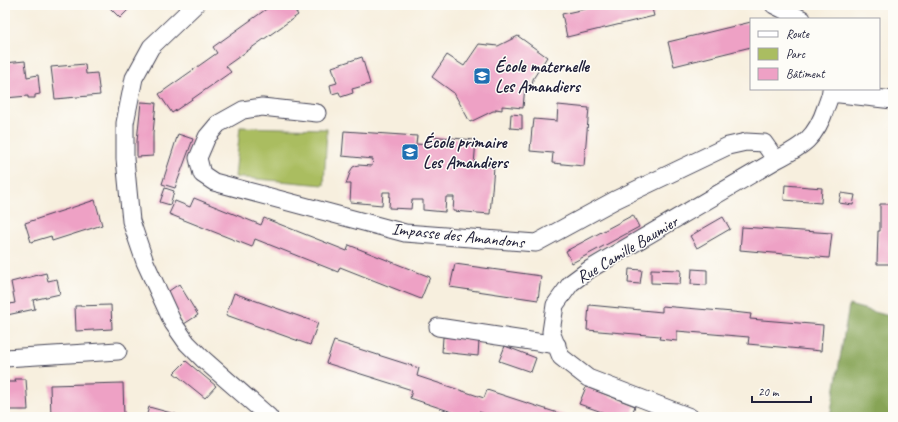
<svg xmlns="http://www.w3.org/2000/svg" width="898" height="422" font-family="Caveat,sans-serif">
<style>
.green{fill:#aabd61;stroke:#66704e}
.forest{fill:#87a457;stroke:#546349}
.building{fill:#eea1c5}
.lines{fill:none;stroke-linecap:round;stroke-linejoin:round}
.street-casing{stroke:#424153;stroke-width:19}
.street{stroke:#fff;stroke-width:17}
.labels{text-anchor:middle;stroke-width:3;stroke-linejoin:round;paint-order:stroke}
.poi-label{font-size:17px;font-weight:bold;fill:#22223b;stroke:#fdfcf7;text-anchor:start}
.street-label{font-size:17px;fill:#22223b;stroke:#fdfcf7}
</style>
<rect width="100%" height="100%" fill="#fdfcf7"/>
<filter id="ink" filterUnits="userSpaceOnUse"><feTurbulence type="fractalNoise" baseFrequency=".025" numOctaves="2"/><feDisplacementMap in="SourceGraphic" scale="8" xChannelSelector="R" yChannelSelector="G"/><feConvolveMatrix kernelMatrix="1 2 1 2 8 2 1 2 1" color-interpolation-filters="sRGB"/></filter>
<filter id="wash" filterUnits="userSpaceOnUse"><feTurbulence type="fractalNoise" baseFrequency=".012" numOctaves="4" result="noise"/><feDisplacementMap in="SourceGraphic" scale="16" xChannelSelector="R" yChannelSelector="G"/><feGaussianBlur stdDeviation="0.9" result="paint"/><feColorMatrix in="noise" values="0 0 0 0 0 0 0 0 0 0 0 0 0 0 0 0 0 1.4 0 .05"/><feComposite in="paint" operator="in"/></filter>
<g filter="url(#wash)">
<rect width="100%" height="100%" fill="#f7efde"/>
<path class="green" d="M 240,127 L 327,129 L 324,185 L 235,177 Z"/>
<path class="forest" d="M 849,305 L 893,317 L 893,417 L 830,417 Z"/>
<g id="blocks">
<path class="building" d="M 107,5 L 133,5 L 120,18 Z
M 272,5 L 291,5 L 298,15 L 226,66 L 231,72 L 172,113 L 159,94 L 217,53 L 213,47 Z
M 603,5 L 651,5 L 654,16 L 567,37 L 562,14 Z
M 751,22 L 751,47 L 674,66 L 668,42 Z
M 518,36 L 547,57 L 533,79 L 532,87 L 525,86 L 523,108 L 502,106 L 502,110 L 496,109 L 496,111 L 493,111 L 470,122 L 454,93 L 432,77 L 447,55 L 464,66 L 479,44 L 498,46 Z
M 362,57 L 370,84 L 352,89 L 353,93 L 341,97 L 339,92 L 332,94 L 330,85 L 337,83 L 332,67 Z
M 25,61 L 27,77 L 38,75 L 40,94 L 35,95 L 35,98 L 28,98 L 28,96 L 5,98 L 5,63 Z
M 85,64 L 86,74 L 97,73 L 100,95 L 55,99 L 51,67 Z
M 141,102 L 156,103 L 153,133 L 153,156 L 137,157 L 137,141 Z
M 558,105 L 589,108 L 584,166 L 552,163 L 553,153 L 530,151 L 532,128 L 533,128 L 534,119 L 557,121 Z
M 511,114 L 522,115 L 522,129 L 510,128 Z
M 344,131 L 417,136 L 416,144 L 428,145 L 428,136 L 476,140 L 474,165 L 494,167 L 490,214 L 453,211 L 454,197 L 446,197 L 445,212 L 423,210 L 423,200 L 412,200 L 411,209 L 389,208 L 390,192 L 383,192 L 382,205 L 350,202 L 351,184 L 346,184 L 351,170 L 353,167 L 358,165 L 372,166 L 373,159 L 342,156 Z
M 178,134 L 193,139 L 175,188 L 162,184 Z
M 785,185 L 822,188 L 821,203 L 784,200 Z
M 165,188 L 174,191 L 170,205 L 160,202 Z
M 841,193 L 855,195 L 853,205 L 839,203 Z
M 194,198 L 261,225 L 264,218 L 347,251 L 349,245 L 430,277 L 421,299 L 340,267 L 338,272 L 255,239 L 252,247 L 169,214 L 175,201 L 190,207 Z
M 95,200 L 102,225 L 52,241 L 51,236 L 31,242 L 25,223 Z
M 880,204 L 893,204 L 893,264 L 877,264 L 878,231 L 880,231 Z
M 633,215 L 639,227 L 572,263 L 566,251 Z
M 723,217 L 730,229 L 697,248 L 690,236 Z
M 742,227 L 832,233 L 829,258 L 740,250 Z
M 455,264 L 541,276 L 538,300 L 450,287 Z
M 629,269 L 642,270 L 640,284 L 628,283 Z
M 651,269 L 681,270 L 680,284 L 651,283 Z
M 692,269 L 707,270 L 707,285 L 691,284 Z
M 46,273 L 48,281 L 57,279 L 60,294 L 33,300 L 35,309 L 7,315 L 5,305 L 15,303 L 11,282 Z
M 179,284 L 198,315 L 184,324 L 166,293 Z
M 234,293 L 318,323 L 310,345 L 226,315 Z
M 111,305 L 112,329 L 76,331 L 75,306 Z
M 589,305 L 662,312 L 662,306 L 733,312 L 751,314 L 750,319 L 823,325 L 821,351 L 748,344 L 749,337 L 677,331 L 677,341 L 659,339 L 660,336 L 587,330 Z
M 443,337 L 479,340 L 478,356 L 442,352 Z
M 334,341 L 419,368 L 417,376 L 484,398 L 487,390 L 570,417 L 495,417 L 479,412 L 478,417 L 467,417 L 410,398 L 412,390 L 326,363 Z
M 505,346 L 536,358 L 531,372 L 499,361 Z
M 186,361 L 216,386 L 205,398 L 174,373 Z
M 15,379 L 26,379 L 28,410 L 5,410 L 5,382 L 16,382 Z
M 123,383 L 124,417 L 51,417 L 50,385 Z
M 586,387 L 635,406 L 631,417 L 616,417 L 579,404 Z
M 149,407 L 186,417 L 146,417 Z"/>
</g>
</g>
<g filter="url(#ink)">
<use href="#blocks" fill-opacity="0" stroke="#424153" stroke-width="1"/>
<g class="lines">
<g class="street-casing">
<path id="street" d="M 195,5 L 151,47 L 134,78 L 125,123 L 125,159 L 131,221 L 145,262 L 173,323 L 187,343 L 203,359 L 269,417
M 774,5 L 802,19
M 831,93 L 893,100
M 317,113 L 262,107 L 243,110 L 218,124 L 207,137 L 198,158 L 202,174 L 214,182 L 405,233 L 536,243 L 615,200 L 728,146 L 746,142 L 764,143 L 776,160
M 438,327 L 557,345
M 5,358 L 118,351
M 690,417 L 588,378 L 561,357 L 551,332 L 555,305 L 571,283 L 590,269 L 776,160 C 803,146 816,138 826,107 C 828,101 831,95 831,89"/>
</g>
<use href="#street" class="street"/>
</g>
</g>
<defs>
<g id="school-square" transform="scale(0.9)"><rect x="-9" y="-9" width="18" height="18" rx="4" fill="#1f6fb2" stroke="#fdfcf7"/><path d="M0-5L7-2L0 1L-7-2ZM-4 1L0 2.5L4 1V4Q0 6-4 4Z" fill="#fff"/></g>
</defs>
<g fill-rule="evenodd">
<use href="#school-square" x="482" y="76"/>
<use href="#school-square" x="410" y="152"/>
</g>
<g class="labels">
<g class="poi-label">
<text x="495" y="72">École maternelle<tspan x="495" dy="20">Les Amandiers</tspan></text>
<text x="423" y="148">École primaire<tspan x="423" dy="20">Les Amandiers</tspan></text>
</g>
<g class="street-label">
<text transform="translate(458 235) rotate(6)" y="6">Impasse des Amandons</text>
<text transform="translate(627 249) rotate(-31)" y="6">Rue Camille Baumier</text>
</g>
</g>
<rect width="898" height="422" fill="none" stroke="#fdfcf7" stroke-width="20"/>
<rect x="750" y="18" width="130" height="72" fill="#fdfcf7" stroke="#a5a5ac"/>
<rect x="758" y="31" width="20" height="6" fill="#ffffff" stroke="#a5a5ac"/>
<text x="786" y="38" font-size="12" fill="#22223b">Route</text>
<rect x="758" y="48" width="20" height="12" fill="#aabd61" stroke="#a5a5ac"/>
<text x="786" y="58" font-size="12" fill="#22223b">Parc</text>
<rect x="758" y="68" width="20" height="12" fill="#eea1c5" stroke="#a5a5ac"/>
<text x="786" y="78" font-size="12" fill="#22223b">Bâtiment</text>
<path d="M752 396v6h59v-6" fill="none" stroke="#22223b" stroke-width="2"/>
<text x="758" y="396" font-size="12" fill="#22223b" stroke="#fdfcf7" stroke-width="3" paint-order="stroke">20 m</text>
</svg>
